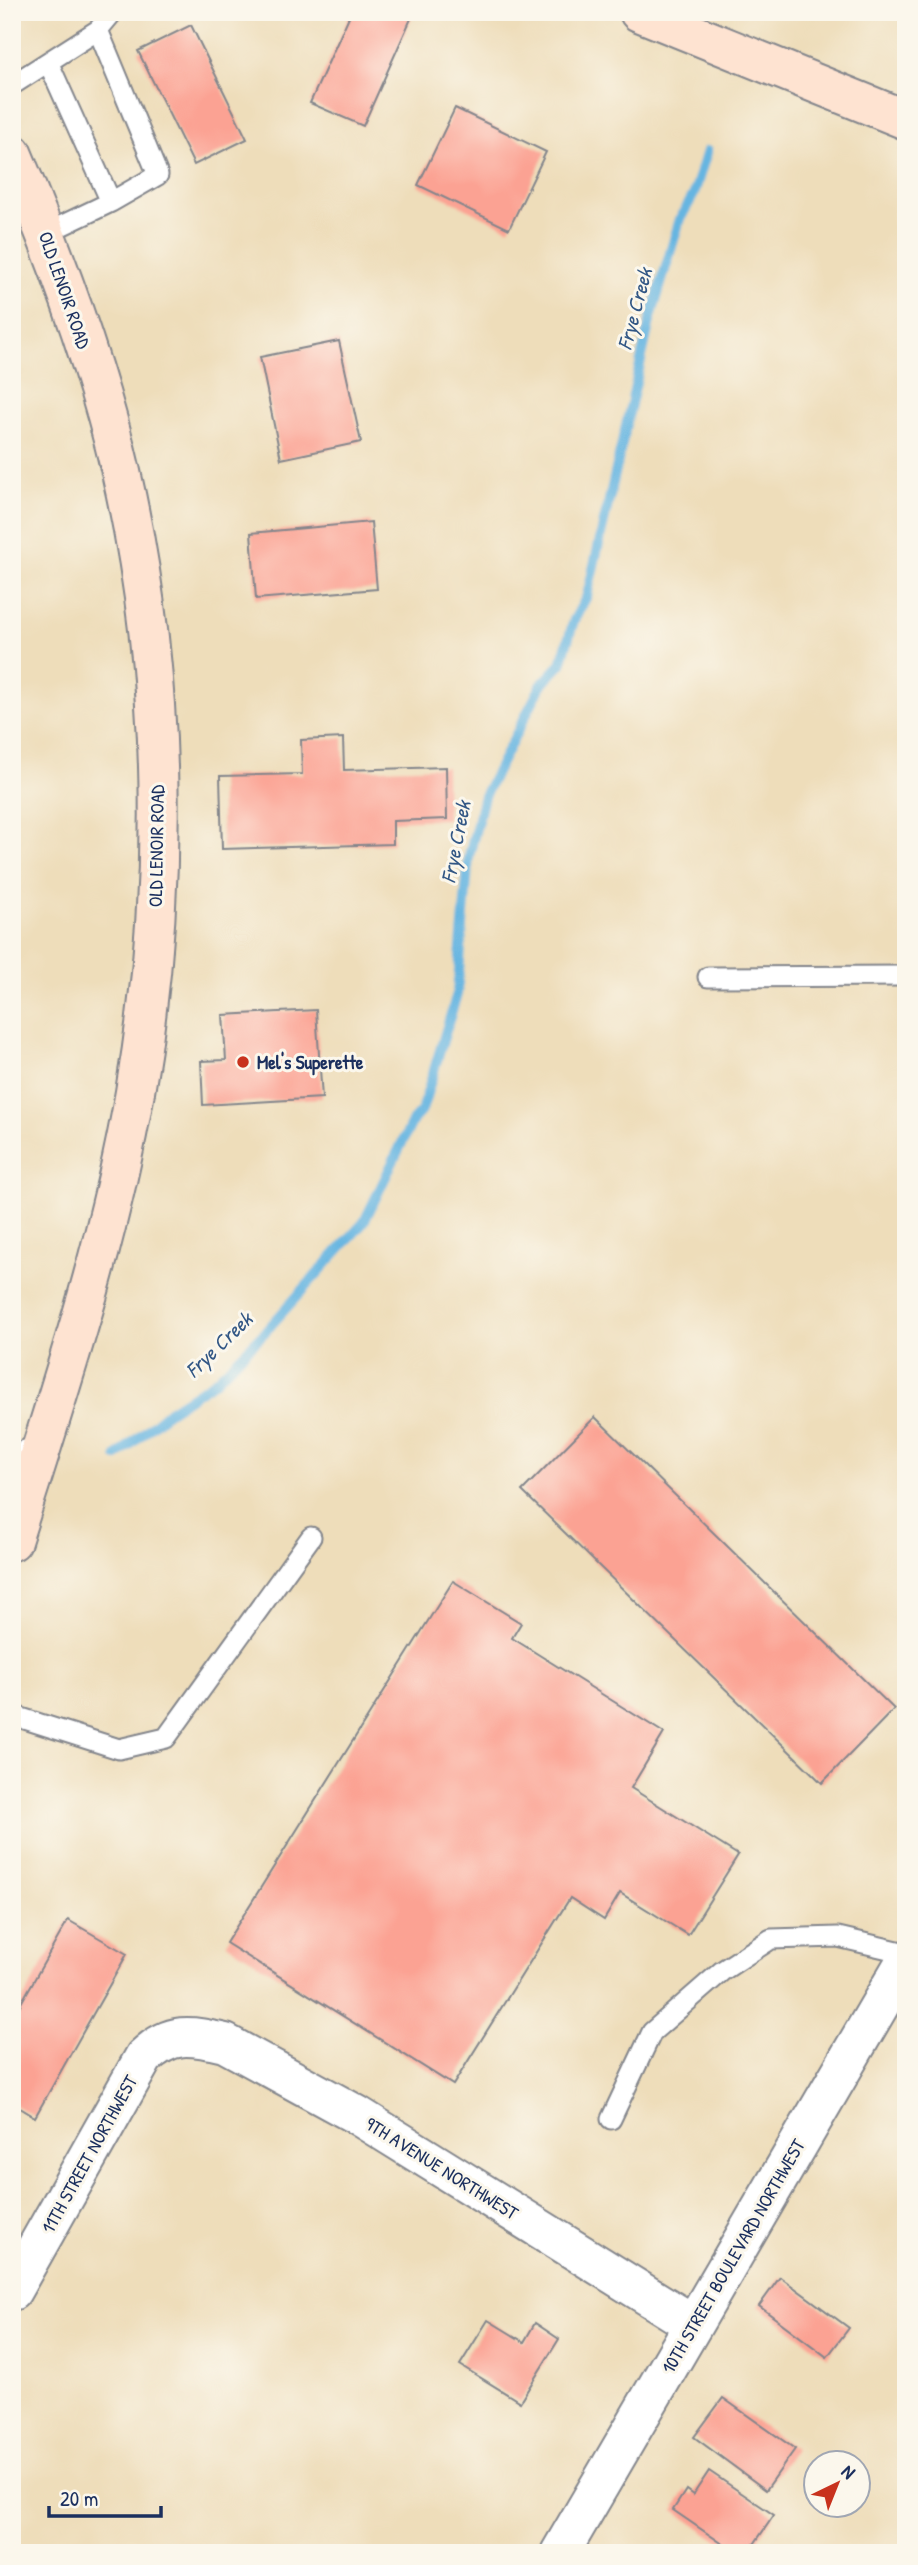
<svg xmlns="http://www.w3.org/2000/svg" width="918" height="2565" font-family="'Patrick Hand',sans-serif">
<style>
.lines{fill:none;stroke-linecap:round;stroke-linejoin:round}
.stream{stroke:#66b5e1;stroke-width:10}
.building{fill:#fba293}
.service-casing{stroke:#84868c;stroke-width:23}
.minor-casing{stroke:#84868c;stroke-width:42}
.secondary-casing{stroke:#84868c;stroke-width:42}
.service{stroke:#fff;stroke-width:19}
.minor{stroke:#fff;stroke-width:38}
.secondary{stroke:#fee3d1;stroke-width:38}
.poi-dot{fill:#c8321e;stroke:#fbf7ec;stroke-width:2.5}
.labels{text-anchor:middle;stroke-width:6;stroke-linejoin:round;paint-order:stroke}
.street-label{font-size:19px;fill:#1b2f5e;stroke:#fbf7ec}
.poi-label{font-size:19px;font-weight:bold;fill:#1b2f5e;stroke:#fbf7ec;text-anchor:start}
.water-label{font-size:21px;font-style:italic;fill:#325785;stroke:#fbf7ec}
</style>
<rect width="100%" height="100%" fill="#fbf7ec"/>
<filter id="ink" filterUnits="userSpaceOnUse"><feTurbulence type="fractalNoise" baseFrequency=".0143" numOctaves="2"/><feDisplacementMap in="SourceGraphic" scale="14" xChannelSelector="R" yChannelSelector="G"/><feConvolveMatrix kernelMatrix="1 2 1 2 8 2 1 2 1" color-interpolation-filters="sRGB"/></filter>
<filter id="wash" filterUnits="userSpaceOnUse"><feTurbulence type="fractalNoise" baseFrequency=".00686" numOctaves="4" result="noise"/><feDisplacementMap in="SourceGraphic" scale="28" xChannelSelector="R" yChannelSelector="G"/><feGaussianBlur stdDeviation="1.57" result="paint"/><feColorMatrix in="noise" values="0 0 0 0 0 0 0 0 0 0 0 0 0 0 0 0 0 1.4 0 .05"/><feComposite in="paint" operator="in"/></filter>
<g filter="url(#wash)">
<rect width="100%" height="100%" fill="#eeddba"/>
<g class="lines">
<path class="stream" d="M 117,1456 L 169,1411 L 215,1381 L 264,1333 L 364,1222 L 413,1120 L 422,1110 L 457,994 L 469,856 L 484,796 L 542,684 L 561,664 L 574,620 L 587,596 L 650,321 L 680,219 L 694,194 L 707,151"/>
</g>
<g id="blocks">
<path class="building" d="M 351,12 L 414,12 L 363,126 L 310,103 Z
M 191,25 L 247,139 L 194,165 L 138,51 Z
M 455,108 L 546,152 L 509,229 L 418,185 Z
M 339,341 L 361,442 L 281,459 L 260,357 Z
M 371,522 L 377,589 L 256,599 L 251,533 Z
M 343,738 L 344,770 L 446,767 L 447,819 L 393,821 L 393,844 L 222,849 L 220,776 L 302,774 L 301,740 Z
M 316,1010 L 322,1098 L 203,1105 L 201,1061 L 226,1060 L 223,1015 Z
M 595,1417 L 894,1709 L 822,1783 L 522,1491 Z
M 453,1581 L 521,1623 L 512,1638 L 664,1733 L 631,1788 L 738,1855 L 688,1935 L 620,1893 L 604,1920 L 570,1898 L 453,2085 L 226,1943 Z
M 68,1920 L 127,1954 L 35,2117 L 12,2103 L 12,2019 Z
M 780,2277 L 849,2328 L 827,2357 L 759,2306 Z
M 488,2320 L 524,2342 L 535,2323 L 559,2339 L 520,2402 L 460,2365 Z
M 723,2398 L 795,2449 L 766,2490 L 694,2437 Z
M 709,2471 L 774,2515 L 748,2553 L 736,2553 L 673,2510 L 686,2490 L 693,2495 Z"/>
</g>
</g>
<g filter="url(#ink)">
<use href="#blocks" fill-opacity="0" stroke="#84868c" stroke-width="2"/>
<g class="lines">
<g class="service-casing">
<path id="service" d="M 98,30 L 158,175 L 111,202
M 12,85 L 98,30 L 113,12
M 46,233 L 111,202 L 49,64
M 708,977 L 906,976
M 12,1455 L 42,1444
M 12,1715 L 119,1749 L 166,1738 L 311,1537
M 611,2119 L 652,2032 L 722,1971 L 771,1939 L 838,1937 L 906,1953"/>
</g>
<g class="minor-casing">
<path id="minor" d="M 12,2291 L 144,2057 C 171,2031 190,2035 225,2043 L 357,2115 L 693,2324
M 560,2553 L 906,1960"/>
</g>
<g class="secondary-casing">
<path id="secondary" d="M 639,12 L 906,120
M 12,153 C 56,256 96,363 121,472 C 167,673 170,889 135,1092 C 109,1243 58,1395 12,1541"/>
</g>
<use href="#service" class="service"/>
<use href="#minor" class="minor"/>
<use href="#secondary" class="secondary"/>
</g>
</g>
<circle class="poi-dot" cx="243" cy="1062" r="7"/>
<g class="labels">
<g class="street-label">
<text transform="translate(65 290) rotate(71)" y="7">OLD LENOIR ROAD</text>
<text transform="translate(156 846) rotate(-89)" y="7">OLD LENOIR ROAD</text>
<text transform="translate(89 2154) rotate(-61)" y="7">11TH STREET NORTHWEST</text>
<text transform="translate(442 2168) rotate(32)" y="7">9TH AVENUE NORTHWEST</text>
<text transform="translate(733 2256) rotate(-60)" y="7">10TH STREET BOULEVARD NORTHWEST</text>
</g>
<g class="poi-label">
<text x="257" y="1069">Mel's Superette</text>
</g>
<g class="water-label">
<text transform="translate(635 309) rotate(-75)" y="7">Frye Creek</text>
<text transform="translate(456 842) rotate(-79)" y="7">Frye Creek</text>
<text transform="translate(219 1345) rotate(-44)" y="7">Frye Creek</text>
</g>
</g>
<rect width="918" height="2565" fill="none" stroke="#fbf7ec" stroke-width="42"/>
<g transform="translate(837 2484) rotate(43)"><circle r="33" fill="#fbf7ec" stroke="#a1a7b3" stroke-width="2"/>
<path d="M0-5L12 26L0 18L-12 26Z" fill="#c8321e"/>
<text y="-10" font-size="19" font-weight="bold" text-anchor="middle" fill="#1b2f5e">N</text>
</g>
<path d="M49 2506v10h112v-10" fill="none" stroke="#1b2f5e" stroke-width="3.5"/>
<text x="60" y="2506" font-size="21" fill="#1b2f5e" stroke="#fbf7ec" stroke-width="5" paint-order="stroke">20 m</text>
</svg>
